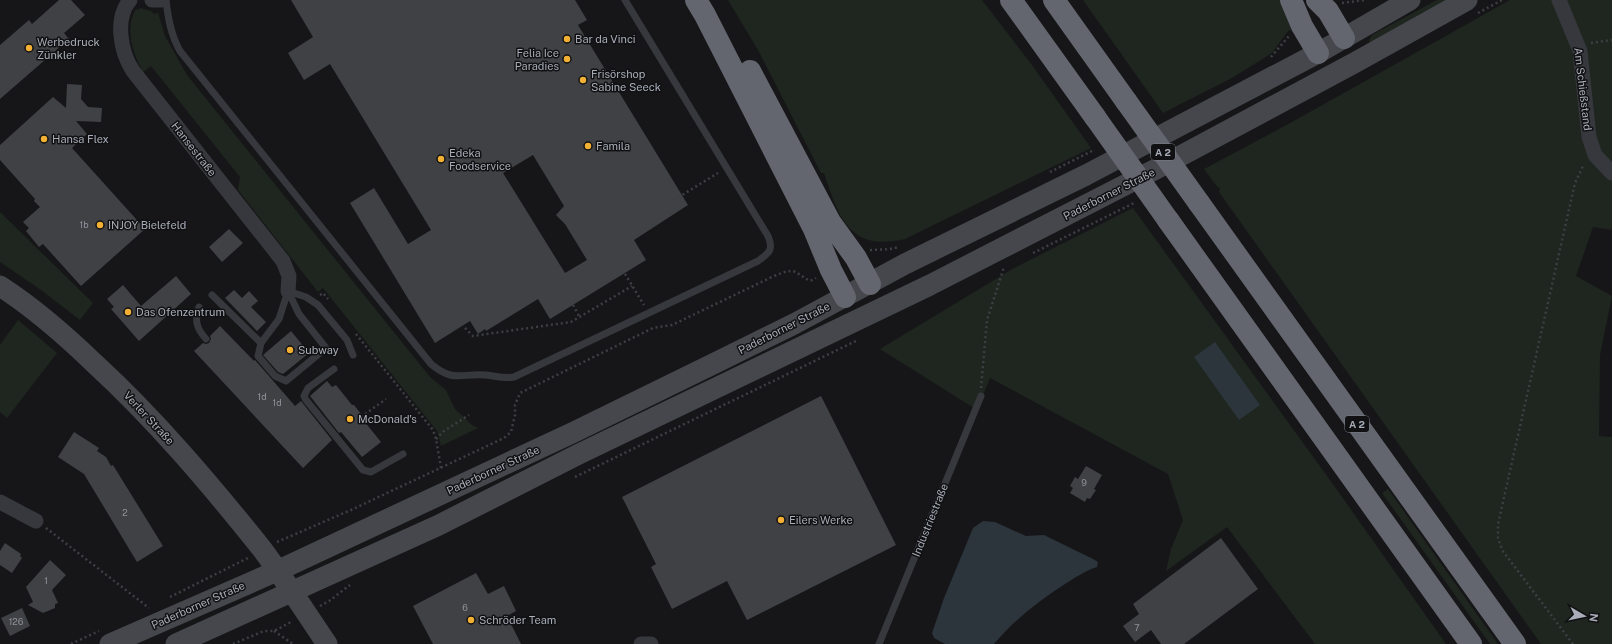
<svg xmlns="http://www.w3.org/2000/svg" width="1612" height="644" font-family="'Public Sans',sans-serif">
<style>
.green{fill:#1e261f}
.water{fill:#2c353c}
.building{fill:#404145;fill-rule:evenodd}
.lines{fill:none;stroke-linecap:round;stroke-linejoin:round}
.path{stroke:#3d3f44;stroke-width:2.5;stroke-dasharray:2 3;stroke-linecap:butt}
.lane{stroke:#37383d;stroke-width:7}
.street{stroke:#37383d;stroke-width:15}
.secondary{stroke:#45474d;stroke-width:21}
.highway{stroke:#63666e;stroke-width:22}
.highway-bridge{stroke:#63666e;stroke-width:22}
.poi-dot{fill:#f2b134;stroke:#111113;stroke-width:1.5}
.labels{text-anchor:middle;stroke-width:3;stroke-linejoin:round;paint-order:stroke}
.number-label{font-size:9px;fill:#8e929b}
.shield{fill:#111113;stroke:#7b7e86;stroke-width:1}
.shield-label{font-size:10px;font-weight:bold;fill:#a8adb8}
.poi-label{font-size:11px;fill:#a8adb8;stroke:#111113;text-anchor:start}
.street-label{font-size:11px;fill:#a8adb8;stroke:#111113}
</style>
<rect width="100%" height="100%" fill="#161618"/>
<path class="green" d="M 728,0 L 982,0 L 1032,65 L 1091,148 L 905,239 C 849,252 839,218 824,173 L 821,173 L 758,50 Z
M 1083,0 L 1282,0 L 1291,22 L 1291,30 L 1288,31 L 1272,53 L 1261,60 L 1230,79 L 1163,113 Z
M 1437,0 L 1449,0 L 1370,43 L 1369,40 L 1372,35 Z
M 1510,0 L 1612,0 L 1612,230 L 1593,227 L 1576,276 L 1612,296 L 1600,355 L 1599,436 L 1612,437 L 1612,644 L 1541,644 L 1219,192 L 1220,187 L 1218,188 L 1204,169 L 1292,122 Z
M 140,8 L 151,11 L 154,14 L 158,13 L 165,36 L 187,75 L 430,377 L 446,390 L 455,409 L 472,425 L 478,428 L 441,446 L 437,431 L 323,288 L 318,292 L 238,190 L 240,177 L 151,66 L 143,72 C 133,54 124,28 136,9 L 138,10 Z
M 1133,208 L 1330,480 L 1446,644 L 1315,644 L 1227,527 L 1166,571 L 1171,549 L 1183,520 L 1168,474 L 990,378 L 977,410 L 880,349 L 1014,268 Z
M 0,212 L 93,303 L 80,320 L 41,290 L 0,262 Z
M 18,320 L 57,353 L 7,418 L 0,412 L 0,345 Z
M 1388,489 L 1498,644 L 1490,644 L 1382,493 Z"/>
<path class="water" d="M 1215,342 L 1260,405 L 1239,420 L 1194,357 Z
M 983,521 L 995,522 L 1026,536 L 1044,535 L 1093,559 L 1098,562 L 1097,567 C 1085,571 1076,577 1065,584 C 1039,601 1014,620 994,644 L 945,644 L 934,638 L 932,633 L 944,598 L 973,528 Z"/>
<path class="building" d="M 59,0 L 71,0 L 85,15 L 64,33 L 69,39 L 0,99 L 0,45 L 29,20 L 32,24 Z
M 291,0 L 575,0 L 587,20 L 578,25 L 688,205 L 634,240 L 646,260 L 550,319 L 538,299 L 486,331 L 485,329 L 478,334 L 470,321 L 435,343 L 350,203 L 374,188 L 408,244 L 431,230 L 330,64 L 304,80 L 288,53 L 313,37 ZM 533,155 L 564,206 L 556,215 L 565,224 L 587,260 L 565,273 L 503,173 Z
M 67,84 L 82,85 L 81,99 L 88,107 L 102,108 L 101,122 L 76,121 L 87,134 L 72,148 L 145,229 L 81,286 L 43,244 L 39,247 L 26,231 L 29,228 L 23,222 L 40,207 L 34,201 L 35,199 L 0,160 L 0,145 L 53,97 L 66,108 Z
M 229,229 L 243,243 L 222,262 L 209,247 Z
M 176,276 L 191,294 L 139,341 L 111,309 L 114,307 L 107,299 L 123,285 L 141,306 Z
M 234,290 L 242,298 L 249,291 L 258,301 L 251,307 L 266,322 L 257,331 L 225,298 Z
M 220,326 L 254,361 L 255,360 L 295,406 L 301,401 L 332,440 L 303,468 L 194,351 L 203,343 L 206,344 L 209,343 L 211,339 L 210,336 Z
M 291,331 L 309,353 L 283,374 L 278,372 L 263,355 Z
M 327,381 L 332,387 L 336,385 L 352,405 L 354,405 L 361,414 L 360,416 L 381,442 L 362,457 L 341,432 L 339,433 L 310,396 Z
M 821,396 L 896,545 L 747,620 L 727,581 L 672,609 L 651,567 L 656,564 L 622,497 Z
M 74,432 L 99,448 L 97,451 L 106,457 L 111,466 L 113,465 L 163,546 L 137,562 L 84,474 L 58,457 Z
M 1086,466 L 1102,475 L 1094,489 L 1096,490 L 1090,499 L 1087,498 L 1085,502 L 1070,493 L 1073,488 L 1070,486 L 1075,477 L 1078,479 Z
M 1221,538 L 1258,589 L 1184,644 L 1161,644 L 1151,630 L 1135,642 L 1123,626 L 1139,614 L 1133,604 Z
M 5,543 L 21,554 L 20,556 L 22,558 L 12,573 L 0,565 L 0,551 Z
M 50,560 L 66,575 L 52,590 L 58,603 L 55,604 L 55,608 L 43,613 L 28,605 L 33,602 L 26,587 Z
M 476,573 L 488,594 L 504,586 L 516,611 L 507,616 L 521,644 L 433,644 L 413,606 Z
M 22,608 L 30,626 L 10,636 L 1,618 Z"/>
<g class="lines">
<path class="path" d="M 1342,3 L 1365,0
M 1478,13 L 1502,0
M 1591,43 L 1612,40
M 1271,57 L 1289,36
M 1050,172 L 1092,151
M 674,200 L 718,173
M 870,250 L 890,249 L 899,247
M 1033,253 L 1136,202
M 625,274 L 644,305
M 320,295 L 323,293 L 328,299
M 573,305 L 579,316
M 465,328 L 473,336 L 571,322 L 632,286
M 356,334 L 433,430 L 436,439 L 441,468
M 981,388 L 987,320 L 1004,267
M 361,417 L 386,399
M 436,439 L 444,431 L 469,415
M 575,477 L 858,340
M 46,528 L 149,608
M 277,542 L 351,510 L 504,438 L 511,432 L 515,415 L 515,405 L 520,393 L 653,328 L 672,325 L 774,276 C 796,267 792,271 810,281 L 816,278
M 170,597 L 248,558
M 320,606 L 329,601 L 350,585
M 274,631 L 293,644
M 71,644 L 99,631
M 233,644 L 264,631 L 274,631 L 293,621
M 1573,644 L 1502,550 L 1498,538 L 1498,524 L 1575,183 L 1584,164"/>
<path class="lane" d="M 166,0 C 168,19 171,35 180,51 L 431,364 C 454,383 460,373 486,375 C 496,376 503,379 514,377 L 758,261 C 769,253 774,250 768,236 L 625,0
M 288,291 L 306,297 L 318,305 L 347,340 L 353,355
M 212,295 L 261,343 L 279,319 L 288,291
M 199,307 C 194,321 197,329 206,339
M 261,343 L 258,356 L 275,376 L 286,381 L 326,348 L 299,314 L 288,291
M 334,369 L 308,388 L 304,396 L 306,400 L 363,470 L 371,472 L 403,454
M 879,644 L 981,396"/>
<path class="street" d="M 130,0 C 114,19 121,53 133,71 L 283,261 L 289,276 L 288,291
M 152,0 L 162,0
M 1559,0 L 1580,51 L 1589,137 L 1595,155 L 1612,173
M 0,502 L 36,521
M 641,644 L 651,644"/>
<path class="secondary" d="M 0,286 C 34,308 65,335 94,363 C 155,419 210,484 262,549 C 285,580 306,613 327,644
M 110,644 L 277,571 L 572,433 L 713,364 L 794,324 L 905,264 L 1086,175 L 1318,53 L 1410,0
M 176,644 L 439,525 L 579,454 L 930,285 L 1158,168 L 1356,62 L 1467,0"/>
<path class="highway" d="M 696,0 L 705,15 L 814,229 L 831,270 L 845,297
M 1011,0 L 1095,117
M 1054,0 L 1126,101
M 1291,0 L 1302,26 L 1318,53
M 1317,0 L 1328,11 L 1344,38
M 750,71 L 830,222 L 856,258 L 870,284
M 1199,203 L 1515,644
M 1168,220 L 1471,644"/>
<path class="highway-bridge" d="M 1126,101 L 1199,203
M 1095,117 L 1168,220"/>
</g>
<g class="poi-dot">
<circle cx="567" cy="39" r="4"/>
<circle cx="29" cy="48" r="4"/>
<circle cx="567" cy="59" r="4"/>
<circle cx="583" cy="80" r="4"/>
<circle cx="44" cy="139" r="4"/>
<circle cx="588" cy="146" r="4"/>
<circle cx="441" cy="159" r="4"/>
<circle cx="100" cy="225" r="4"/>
<circle cx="128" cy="312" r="4"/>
<circle cx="290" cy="350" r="4"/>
<circle cx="350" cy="419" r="4"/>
<circle cx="781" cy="520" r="4"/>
<circle cx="471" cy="620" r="4"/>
</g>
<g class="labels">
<g class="number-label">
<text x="84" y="228">1b</text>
<text x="262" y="400">1d</text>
<text x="277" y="406">1d</text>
<text x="1084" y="486">9</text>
<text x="125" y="516">2</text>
<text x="46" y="584">1</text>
<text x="465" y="611">6</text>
<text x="16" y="625">126</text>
<text x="1137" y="631">7</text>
</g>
<g class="shield">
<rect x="1151" y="144" width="24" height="16" rx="3"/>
<rect x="1345" y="416" width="24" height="16" rx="3"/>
</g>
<g class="shield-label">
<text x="1163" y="156">A 2</text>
<text x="1357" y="428">A 2</text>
</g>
<g class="poi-label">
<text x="575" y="43">Bar da Vinci</text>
<text x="37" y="46">Werbedruck<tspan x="37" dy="13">Zünkler</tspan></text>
<text x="559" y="57" text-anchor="end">Felia Ice<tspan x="559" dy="13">Paradies</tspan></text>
<text x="591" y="78">Frisörshop<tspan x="591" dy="13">Sabine Seeck</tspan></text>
<text x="52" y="143">Hansa Flex</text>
<text x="596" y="150">Famila</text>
<text x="449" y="157">Edeka<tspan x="449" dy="13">Foodservice</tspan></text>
<text x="108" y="229">INJOY Bielefeld</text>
<text x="136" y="316">Das Ofenzentrum</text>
<text x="298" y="354">Subway</text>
<text x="358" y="423">McDonald's</text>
<text x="789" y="524">Eilers Werke</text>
<text x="479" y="624">Schröder Team</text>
</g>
<g class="street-label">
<text transform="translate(1583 89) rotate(83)" y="4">Am Schießstand</text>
<text transform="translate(194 149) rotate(52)" y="4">Hansestraße</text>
<text transform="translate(1109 194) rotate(-27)" y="4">Paderborner Straße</text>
<text transform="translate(784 328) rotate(-27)" y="4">Paderborner Straße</text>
<text transform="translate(149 418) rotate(47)" y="4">Verler Straße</text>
<text transform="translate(493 470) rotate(-25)" y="4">Paderborner Straße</text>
<text transform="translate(930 520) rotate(-68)" y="4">Industriestraße</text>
<text transform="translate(198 605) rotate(-24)" y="4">Paderborner Straße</text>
</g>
</g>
<g transform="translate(1584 616) rotate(99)" stroke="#111113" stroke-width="3" paint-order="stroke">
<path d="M0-3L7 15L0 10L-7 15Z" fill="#a8adb8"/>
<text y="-6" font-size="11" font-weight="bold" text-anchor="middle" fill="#a8adb8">N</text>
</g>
</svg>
